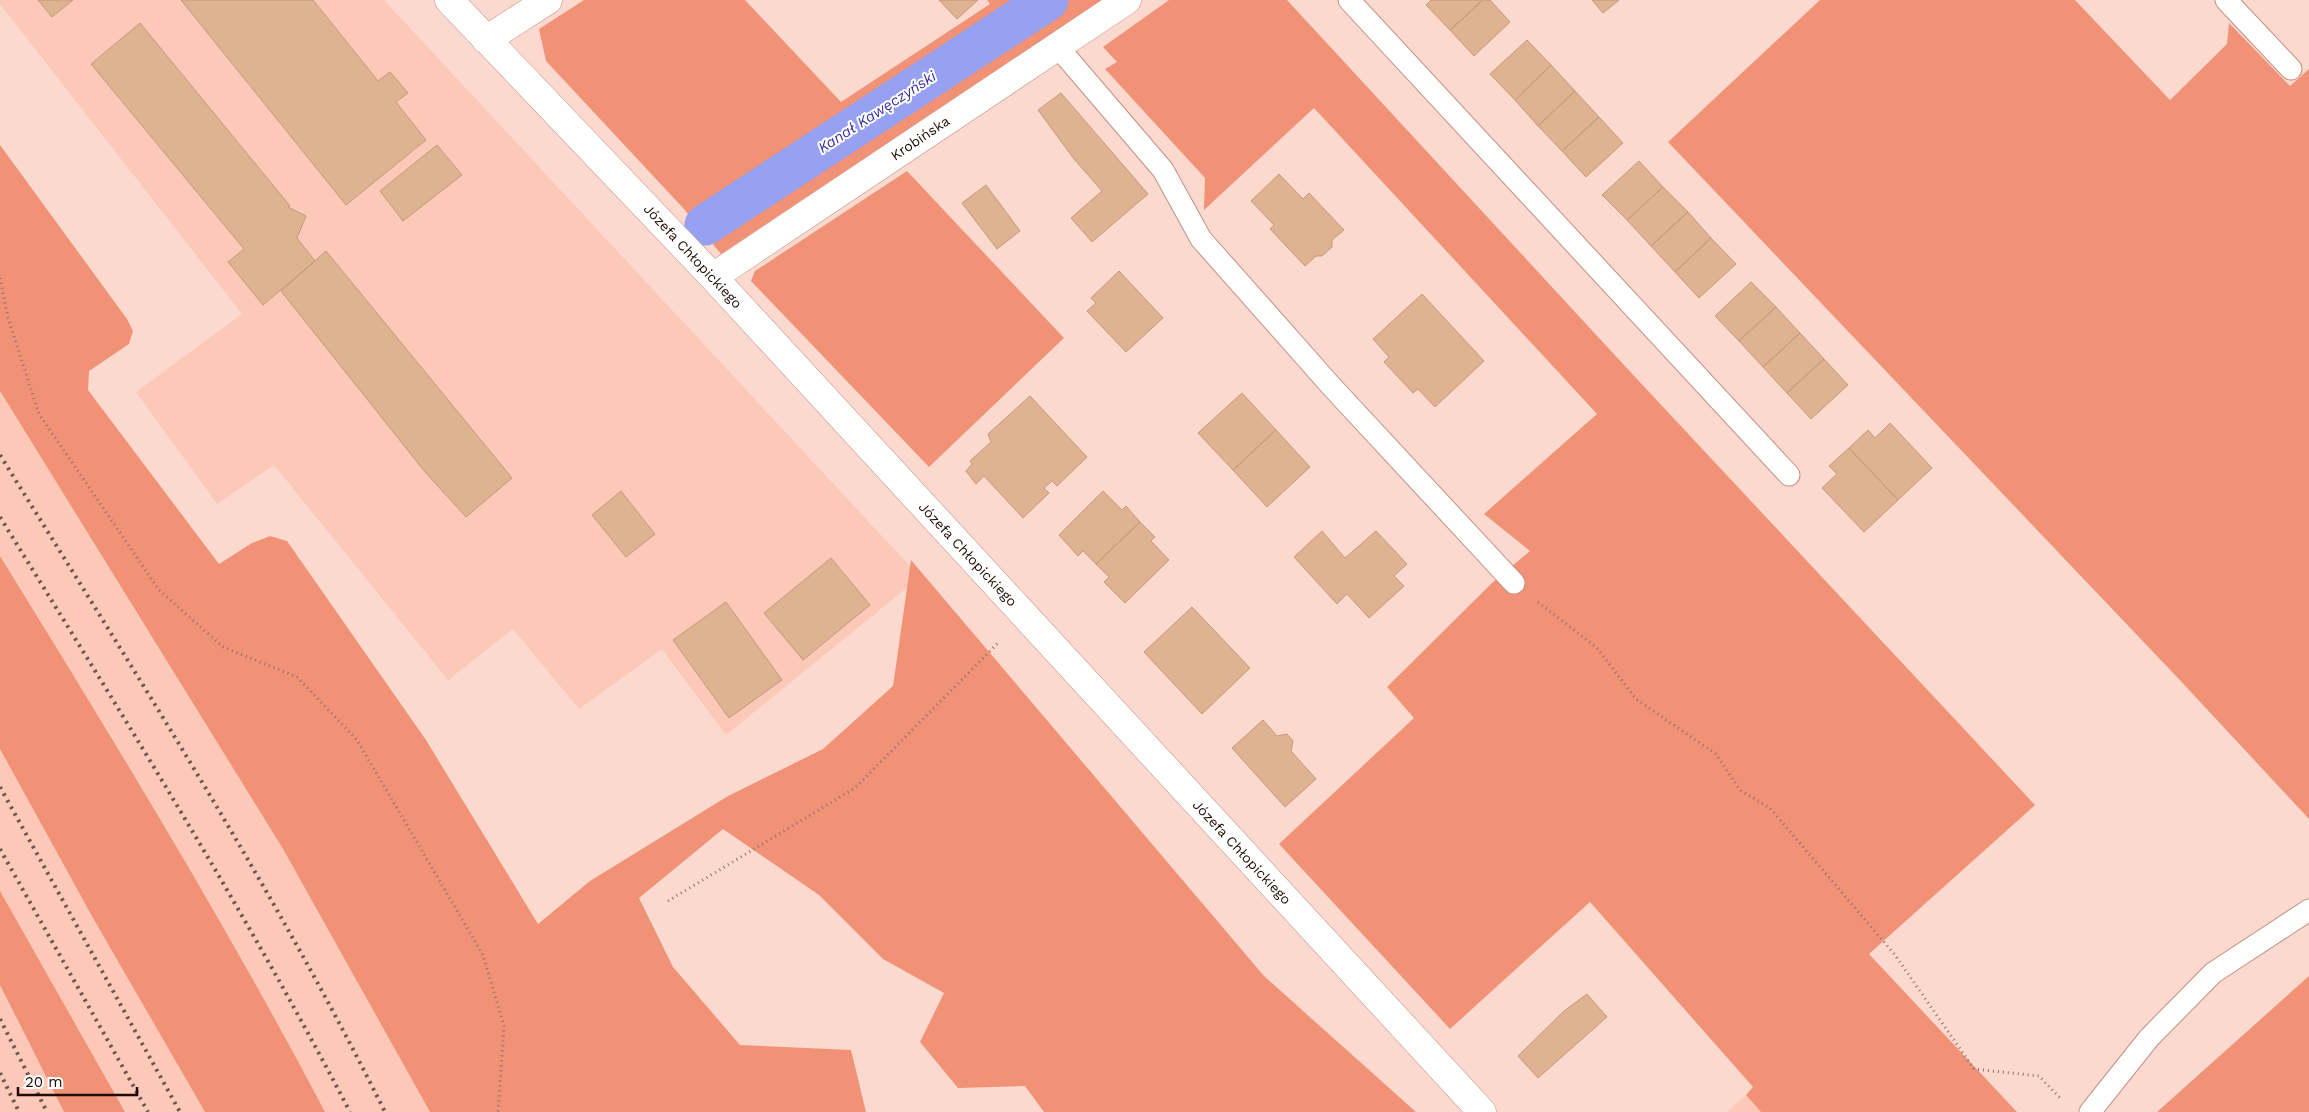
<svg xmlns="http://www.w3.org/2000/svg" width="2309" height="1112" font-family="'Work Sans',sans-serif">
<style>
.built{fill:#fcc9b9}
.green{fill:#f19277}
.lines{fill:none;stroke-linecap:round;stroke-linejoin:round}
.canal{stroke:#96a1f2;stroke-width:41}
.building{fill:#dfb292;stroke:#c59979}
.service-casing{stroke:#c59081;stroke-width:23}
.minor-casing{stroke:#c59081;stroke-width:29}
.path{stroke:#8d726b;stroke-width:3;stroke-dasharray:1 4;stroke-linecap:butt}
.service{stroke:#fff;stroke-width:21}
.minor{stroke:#fff;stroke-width:28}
.rail{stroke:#6e564f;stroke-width:4;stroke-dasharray:2.5 5;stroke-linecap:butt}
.labels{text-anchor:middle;stroke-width:4;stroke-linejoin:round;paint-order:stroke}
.street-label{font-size:14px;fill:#1f0c07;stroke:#fff}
.water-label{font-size:15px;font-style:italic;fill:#3832a4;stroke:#fff}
</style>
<rect width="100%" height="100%" fill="#fbd9cf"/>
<path class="built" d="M 0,0 L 384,0 L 920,577 L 726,735 L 662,649 L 579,709 L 513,629 L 448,680 L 274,465 L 217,504 L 136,392 L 242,314 L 0,4 Z
M 0,391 L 283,849 L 430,1112 L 0,1112 Z
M 1746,1095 L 1761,1112 L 1727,1112 Z"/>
<path class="green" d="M 584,0 L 745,0 L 841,102 L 990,4 L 987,0 L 1102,0 L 721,254 L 683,208 L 546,61 L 539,29 Z
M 1169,0 L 1287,0 L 1636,378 L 2035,805 L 1869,954 L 2017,1112 L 1761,1112 L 1746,1095 L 1753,1087 L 1590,902 L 1450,1029 L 1279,844 L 1414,718 L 1387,687 L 1492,583 L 1530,551 L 1484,514 L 1597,414 L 1314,108 L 1204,210 L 1205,178 L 1105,69 L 1117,62 L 1103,47 Z
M 1820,0 L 2075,0 L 2170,100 L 2227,44 L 2229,23 L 2290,86 L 2309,69 L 2309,819 L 2176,676 L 1668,142 Z
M 0,145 L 127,319 L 133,331 L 129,344 L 89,371 L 88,390 L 219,564 L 252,543 L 270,536 L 287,541 L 426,740 L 538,924 L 590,881 L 728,796 L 823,749 L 893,686 L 911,560 L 1264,976 L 1416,1112 L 1044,1112 L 1025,1086 L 958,1088 L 920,1042 L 944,993 L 883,959 L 819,895 L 723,829 L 639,898 L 673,967 L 740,1045 L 851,1050 L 866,1112 L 430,1112 L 283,849 L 0,391 Z
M 907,171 L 1064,338 L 929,467 L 751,281 L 755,271 Z
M 0,556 C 113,739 225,922 325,1112 L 205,1112 L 93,918 L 0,749 Z
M 0,891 L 125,1112 L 64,1112 L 0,985 Z
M 2309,976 L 2309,1112 L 2157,1112 Z"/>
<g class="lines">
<path class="canal" d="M 705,225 L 1048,0"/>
</g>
<path class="building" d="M 38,0 L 73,0 L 52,17 Z
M 181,0 L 313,0 L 378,81 L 390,72 L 408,93 L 396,102 L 426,140 L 346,205 Z
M 939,0 L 978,0 L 957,19 Z
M 1431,0 L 1483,0 L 1450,30 L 1426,5 Z
M 1483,0 L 1490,0 L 1510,22 L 1474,56 L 1450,30 Z
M 1592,0 L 1619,0 L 1603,13 Z
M 140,23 L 290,206 L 288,207 L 306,216 L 297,238 L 315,261 L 263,305 L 228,262 L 244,249 L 91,64 Z
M 1527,40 L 1551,65 L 1515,100 L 1490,74 Z
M 1551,65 L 1575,91 L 1538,126 L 1515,100 Z
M 1575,91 L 1599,117 L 1562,151 L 1538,126 Z
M 1061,93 L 1148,194 L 1092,242 L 1071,218 L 1102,191 L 1074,159 L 1038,110 Z
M 1599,117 L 1623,143 L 1586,177 L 1562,151 Z
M 437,145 L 462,175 L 403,221 L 380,191 Z
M 1639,161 L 1663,187 L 1627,220 L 1602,195 Z
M 1279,174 L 1303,199 L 1309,193 L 1344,230 L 1332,240 L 1332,247 L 1322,256 L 1316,256 L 1305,266 L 1270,229 L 1274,225 L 1251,201 Z
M 986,185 L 1020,231 L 997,249 L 962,203 Z
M 1663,187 L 1688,212 L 1651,246 L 1627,220 Z
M 1688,212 L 1711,238 L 1675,272 L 1651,246 Z
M 1711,238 L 1736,264 L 1699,298 L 1675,272 Z
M 326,251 L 512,478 L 466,517 L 425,472 L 281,291 Z
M 1119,271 L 1163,318 L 1126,352 L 1087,311 L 1096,303 L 1091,298 Z
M 1751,282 L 1776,307 L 1739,341 L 1715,316 Z
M 1422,294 L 1484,361 L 1435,407 L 1418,389 L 1413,393 L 1384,362 L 1389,357 L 1373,339 Z
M 1776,307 L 1800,333 L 1763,367 L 1739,341 Z
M 1800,333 L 1824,359 L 1787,393 L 1763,367 Z
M 1824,359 L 1848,385 L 1811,419 L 1787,393 Z
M 1242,393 L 1276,430 L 1233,470 L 1198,433 Z
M 1030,396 L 1087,457 L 1057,486 L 1052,481 L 1044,488 L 1049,493 L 1023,518 L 984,476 L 976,484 L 966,471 L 972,464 L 970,461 L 991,442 L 988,434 Z
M 1890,423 L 1932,468 L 1898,500 L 1849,448 L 1868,430 L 1875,438 Z
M 1276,430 L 1310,467 L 1267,507 L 1233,470 Z
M 1849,448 L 1898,500 L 1864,532 L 1822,488 L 1837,474 L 1829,466 Z
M 621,491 L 655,534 L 626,557 L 592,515 Z
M 1103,491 L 1122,510 L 1126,506 L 1140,522 L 1096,564 L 1083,551 L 1078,556 L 1059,535 Z
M 1140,522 L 1155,537 L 1151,541 L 1169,560 L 1125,603 L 1104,582 L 1109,577 L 1096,564 Z
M 1322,531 L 1345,558 L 1376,531 L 1407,564 L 1394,576 L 1404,586 L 1369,618 L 1347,594 L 1337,604 L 1294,557 Z
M 831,558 L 870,605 L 803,660 L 764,613 Z
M 726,602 L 782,680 L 729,718 L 673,640 Z
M 1192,607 L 1250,668 L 1202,714 L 1144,652 Z
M 1263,720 L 1277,736 L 1287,734 L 1293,741 L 1291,751 L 1316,779 L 1285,807 L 1232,748 Z
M 1587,994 L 1607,1017 L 1538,1078 L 1518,1056 L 1564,1011 Z"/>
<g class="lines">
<g class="service-casing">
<path id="service" d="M 1349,0 L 1789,475
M 2226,0 L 2291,69
M 1057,46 L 1163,170 L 1201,239 L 1332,387 L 1514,583
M 2090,1112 L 2149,1038 L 2213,973 L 2309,910"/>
</g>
<g class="minor-casing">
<path id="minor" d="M 449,0 L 713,277 L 1482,1112
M 486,40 L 548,0
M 713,277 L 1127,0"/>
</g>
<path class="path" d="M 0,278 L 8,318 L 39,414 L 159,590 L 223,647 L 297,677 L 357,740 L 483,955 L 504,1026 L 498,1112
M 1538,602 L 1597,648 L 1636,699 L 1716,754 L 1740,790 L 1770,808 L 1895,955 L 1974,1069 L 2039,1076 L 2062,1100
M 668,901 L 855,788 L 1000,641"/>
<use href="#service" class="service"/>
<use href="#minor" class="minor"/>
<path class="rail" d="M 0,455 C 134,671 272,885 385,1112
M 0,517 C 121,713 244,908 350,1112
M 0,787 L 180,1112
M 0,849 L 148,1112
M 0,1019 L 47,1112
M 0,1073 L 19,1112"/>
</g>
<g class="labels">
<g class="street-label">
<text transform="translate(920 138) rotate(-34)" y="5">Krobińska</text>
<text transform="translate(693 256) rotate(47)" y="5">Józefa Chłopickiego</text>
<text transform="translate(968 554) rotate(47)" y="5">Józefa Chłopickiego</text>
<text transform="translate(1242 852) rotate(47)" y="5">Józefa Chłopickiego</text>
</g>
<g class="water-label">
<text transform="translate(877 112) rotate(-33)" y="5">Kanał Kawęczyński</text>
</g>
</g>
<path d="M18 1087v8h119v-8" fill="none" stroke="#1f0c07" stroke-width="2.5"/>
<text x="25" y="1087" font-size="15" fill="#1f0c07" stroke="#ffffff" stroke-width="4" paint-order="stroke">20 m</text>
</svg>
